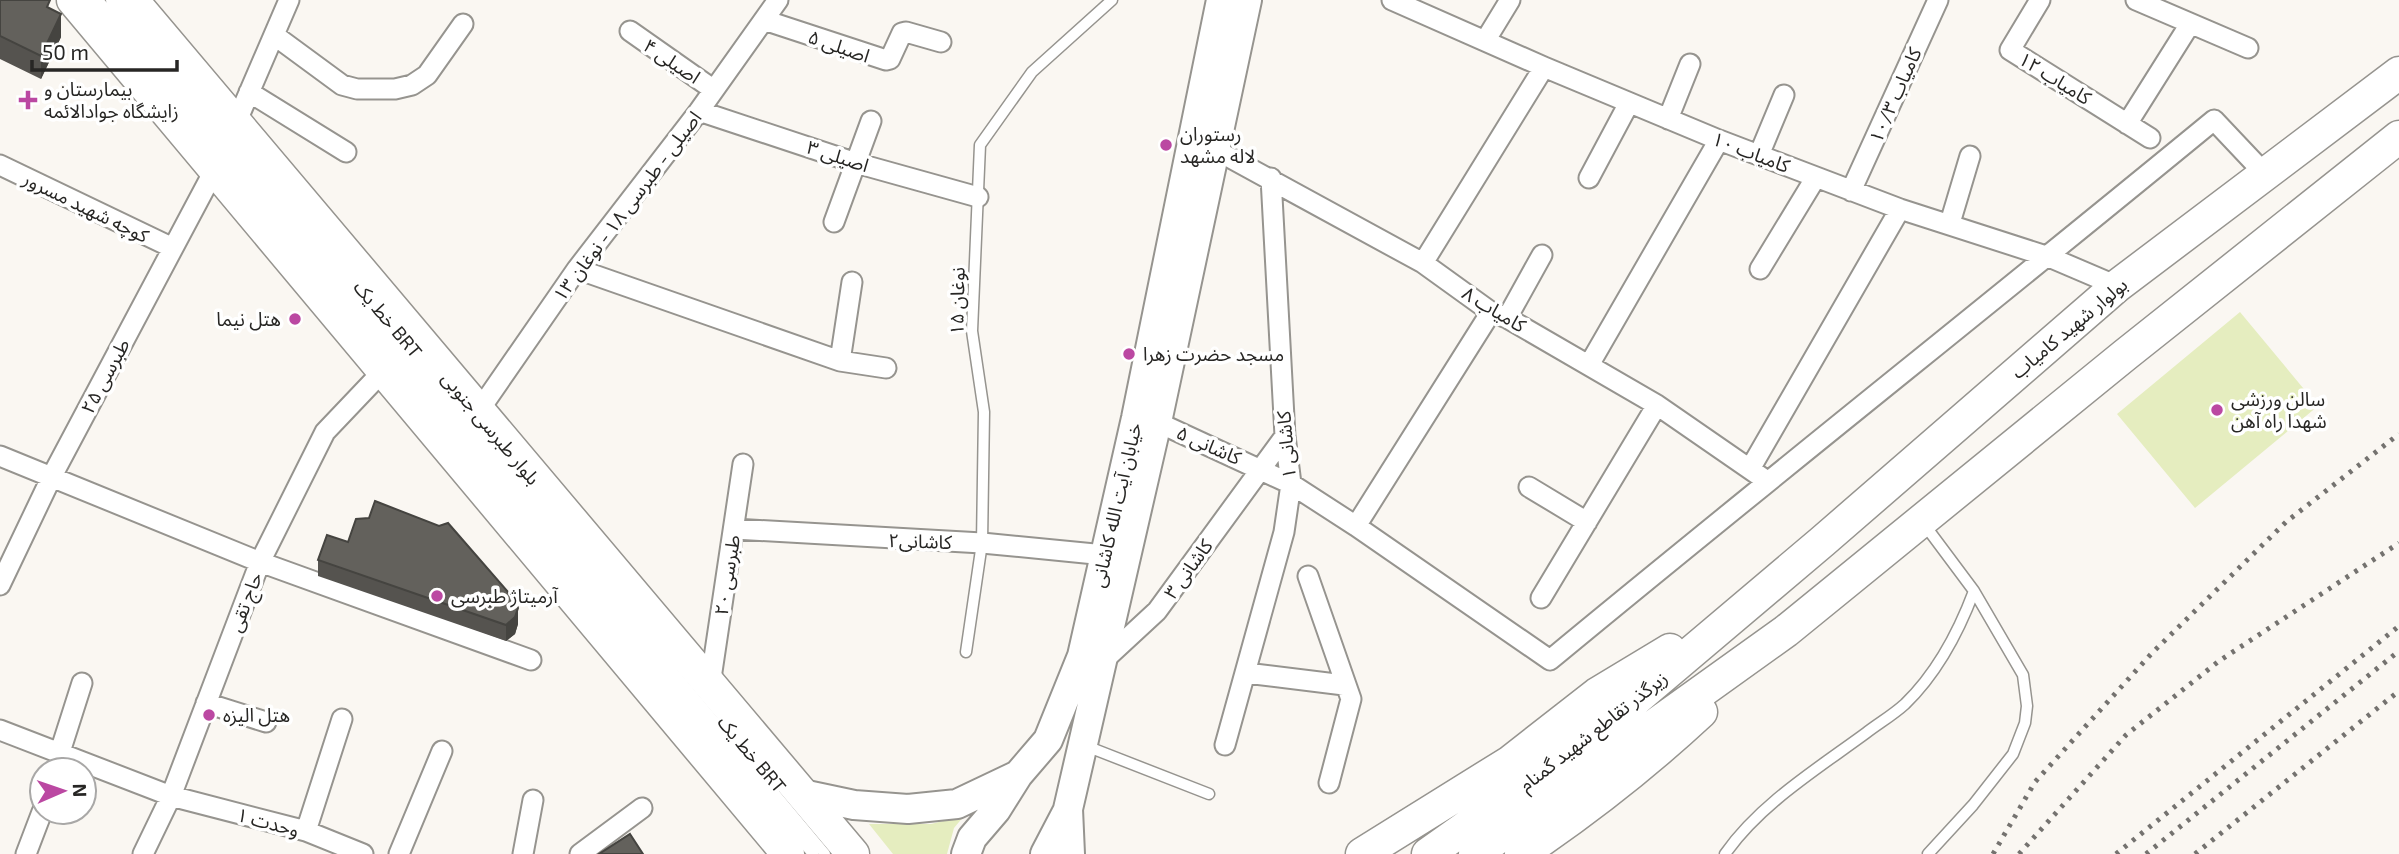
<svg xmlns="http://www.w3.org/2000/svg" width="2399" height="854" font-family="'Exo 2','Noto Sans Arabic',sans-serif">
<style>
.green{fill:#e5edbf}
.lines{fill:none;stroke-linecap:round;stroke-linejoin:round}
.service-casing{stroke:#96948f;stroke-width:13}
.minor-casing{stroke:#96948f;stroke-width:23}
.secondary-casing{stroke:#96948f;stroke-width:32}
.primary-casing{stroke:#96948f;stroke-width:35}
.service{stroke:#fff;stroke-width:10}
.minor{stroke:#fff;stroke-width:19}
.secondary{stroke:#fff;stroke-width:28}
.primary{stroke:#fff;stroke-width:32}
.rail{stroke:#74726f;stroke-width:5;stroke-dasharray:3.5 7;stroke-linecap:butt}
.wall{fill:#55534f}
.shaded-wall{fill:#454440}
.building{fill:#63615c;stroke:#454440;stroke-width:2}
.poi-dot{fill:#bb48a2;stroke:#fff;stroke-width:2.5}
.labels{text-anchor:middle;stroke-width:7;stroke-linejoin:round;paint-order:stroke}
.street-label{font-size:19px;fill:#272624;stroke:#fff}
.poi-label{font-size:19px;fill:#272624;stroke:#fff;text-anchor:start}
</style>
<rect width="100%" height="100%" fill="#faf7f2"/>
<path class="green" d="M 2240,312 L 2318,406 L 2195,508 L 2117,414 Z
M 964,816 L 954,828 L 947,854 L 893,854 L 869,824 L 931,824 Z"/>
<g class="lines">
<g class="service-casing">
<path id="service" d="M 98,0 L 813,854
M 111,0 L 825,854
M 1924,524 L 1974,591 L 2023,675 L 2027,706 L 2025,723 L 2013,754 L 1973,805 L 1928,854
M 966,652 L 982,543 L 984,412 L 972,331 L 980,145 L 1032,72 L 1112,0
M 1086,746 L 1209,794
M 1725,854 C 1760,804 1817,769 1866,733 C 1879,723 1893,715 1905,704 C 1936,674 1959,631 1974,591"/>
</g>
<g class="minor-casing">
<path id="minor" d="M 1392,0 L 1544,67 L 1719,140 L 1900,209 L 2049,257 L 2117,286
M 2040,0 L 2010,50 L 2150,138
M 2136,0 L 2248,48
M 764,20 L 886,60 L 890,59 L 902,33 L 906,32 L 941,42
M 630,31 L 714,90
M 274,35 L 342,85 L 357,89 L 395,89 L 412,85 L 427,75 L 463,24
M 1485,41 L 1510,0
M 249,92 L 346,152
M 699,111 L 856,163 L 978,197
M 1668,119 L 1690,64
M 236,123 L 289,0
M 2127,124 L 2190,24
M 1214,149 L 1423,263 L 1491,312 L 1507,318 L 1657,405 L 1767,481
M 1759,155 L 1784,95
M 0,165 L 173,248
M 1589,178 L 1629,103
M 1851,191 L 1938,0
M 834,222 L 871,121
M 1950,223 L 1970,156
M 1423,263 L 1544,67
M 577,269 L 840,361 L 886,368
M 1760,269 L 1816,177
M 1507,318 L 1542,255
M 840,361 L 852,282
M 1589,365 L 1719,140
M 478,412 L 577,269 L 699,111 L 778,0
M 1157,422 L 1291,484 L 1356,526 L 1550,660 C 1770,478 1994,301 2214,120 L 2265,174
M 0,456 L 260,562 L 531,660
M 1750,469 L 1900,209
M 1529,487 L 1587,522
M 1356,526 L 1491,312
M 734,529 L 982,543 L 1105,555
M 1308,576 L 1351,699 L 1329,783
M 0,585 L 52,476 L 215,169
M 1541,598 L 1657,405
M 1104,660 L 1157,611 L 1285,436
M 1246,673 L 1344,685
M 710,685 L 743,464
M 206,703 L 266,722
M 0,730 L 171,796 L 306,831 L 363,854
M 1225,745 L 1284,532 L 1291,484 L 1285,436 L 1271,178
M 60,752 L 82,683
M 306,831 L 342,719
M 26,854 L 42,812
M 143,854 L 171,796 L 260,562 L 325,432 L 383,371
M 399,854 L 442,751
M 523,854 L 533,800
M 580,854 L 642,808"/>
</g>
<g class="secondary-casing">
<path id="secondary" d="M 802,794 L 854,805 L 908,809 L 957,804 L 1018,775 L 1048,740 L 1082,656 L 1136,418 L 1221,0
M 966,854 L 972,838 L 996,810 L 1018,775
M 1045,854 L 1068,810
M 1070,854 L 1068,809 L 1157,422 L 1247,0"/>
</g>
<g class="primary-casing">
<path id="primary" d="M 73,0 L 788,854
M 132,0 L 853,854
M 1362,854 L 1510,762 L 1597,694 L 1670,650
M 1428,854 L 1531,781 L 1616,716 L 1823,541 L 2117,286 L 2399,73
M 1475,854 L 1786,631 L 2125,355 L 2399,137
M 1521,854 C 1585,811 1645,764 1701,712"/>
</g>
<use href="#service" class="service"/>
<use href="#minor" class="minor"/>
<use href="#secondary" class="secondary"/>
<use href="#primary" class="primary"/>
<path class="rail" d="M 1993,854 L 2035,782 L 2152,653 L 2286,522 L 2399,434
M 2019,854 L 2126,735 L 2219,661 L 2399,543
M 2116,854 L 2399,626
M 2146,854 L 2399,651
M 2195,854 L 2399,691"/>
</g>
<path class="wall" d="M 0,0 L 50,9 L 61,37 L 41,79 L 0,59 Z
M 348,542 L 518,624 L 515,634 L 506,641 L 318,576 L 318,560 Z"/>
<path class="shaded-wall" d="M 61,14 L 61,37 L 41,79 L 41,56 Z
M 518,608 L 518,624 L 515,634 L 506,641 L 506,625 Z"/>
<path class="building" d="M 0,0 L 50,0 L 47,7 L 61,14 L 41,56 L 0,36 Z
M 375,501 L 439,526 L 448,523 L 515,600 L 518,608 L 515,617 L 506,625 L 318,560 L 327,535 L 348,542 L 356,519 L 369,518 Z
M 630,834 L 643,854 L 599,854 Z"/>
<g class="poi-dot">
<path d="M24.5 89.5h7v7h7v7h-7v7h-7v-7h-7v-7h7z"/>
<circle cx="1166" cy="145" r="7"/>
<circle cx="295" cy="319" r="7"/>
<circle cx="1129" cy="354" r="7"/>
<circle cx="2217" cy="410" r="7"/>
<circle cx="437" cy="596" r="7"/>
<circle cx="209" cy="715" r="7"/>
</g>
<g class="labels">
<g class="street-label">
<text transform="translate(839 46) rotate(19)" y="7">اصیلی ۵</text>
<text transform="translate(672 61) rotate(34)" y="7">اصیلی ۴</text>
<text transform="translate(2055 78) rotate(32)" y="7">کامیاب ۱۲</text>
<text transform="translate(1895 95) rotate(-66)" y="7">کامیاب ۱۰/۳</text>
<text transform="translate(1751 152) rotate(21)" y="7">کامیاب ۱۰</text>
<text transform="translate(838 156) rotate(18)" y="7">اصیلی ۳</text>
<text transform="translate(627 206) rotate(-53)" y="7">اصیلی - طبرسی ۱۸ - نوغان ۱۳</text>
<text transform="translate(86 207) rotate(26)" y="7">کوچه شهید مسرور</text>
<text transform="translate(957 301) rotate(-89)" y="7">نوغان ۱۵</text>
<text transform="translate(1494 309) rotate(31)" y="7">کامیاب ۸</text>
<text transform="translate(388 319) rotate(50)" y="7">خط یک BRT</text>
<text transform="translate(2069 328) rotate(-40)" y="7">بولوار شهید کامیاب</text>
<text transform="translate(105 376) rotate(-62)" y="7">طبرسی ۲۵</text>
<text transform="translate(491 428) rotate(50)" y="7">بلوار طبرسی جنوبی</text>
<text transform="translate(1209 445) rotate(24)" y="7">کاشانی ۵</text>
<text transform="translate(1286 445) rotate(-95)" y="7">کاشانی ۱</text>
<text transform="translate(1116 505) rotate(-77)" y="7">خیابان آیت الله کاشانی</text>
<text transform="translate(920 541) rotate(2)" y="7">کاشانی۲</text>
<text transform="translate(1188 569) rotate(-54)" y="7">کاشانی ۳</text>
<text transform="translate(727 575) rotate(-81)" y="7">طبرسی ۲۰</text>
<text transform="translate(245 602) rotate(-69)" y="7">حاج تقی</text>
<text transform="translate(1593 731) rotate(-38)" y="7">زیرگذر تقاطع شهید گمنام</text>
<text transform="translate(752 754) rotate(50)" y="7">خط یک BRT</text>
<text transform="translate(268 822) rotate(15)" y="7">وحدت ۱</text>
</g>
<g class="poi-label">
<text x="44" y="96">بیمارستان و<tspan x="44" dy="22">زایشگاه جوادالائمه</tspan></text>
<text x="1180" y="141">رستوران<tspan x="1180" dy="22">لاله مشهد</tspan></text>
<text x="281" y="326" text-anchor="end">هتل نیما</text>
<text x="1143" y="361">مسجد حضرت زهرا</text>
<text x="2231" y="406">سالن ورزشی<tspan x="2231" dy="22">شهدا راه آهن</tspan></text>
<text x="451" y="603">آرمیتاژ طبرسی</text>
<text x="223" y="722">هتل الیزه</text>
</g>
</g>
<g transform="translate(63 791) rotate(88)"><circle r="33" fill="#ffffff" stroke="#a9a8a7" stroke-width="2"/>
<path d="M0-5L12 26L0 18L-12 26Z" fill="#bb48a2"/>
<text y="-10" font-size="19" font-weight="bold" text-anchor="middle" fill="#272624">N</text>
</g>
<path d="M32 60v10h145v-10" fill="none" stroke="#272624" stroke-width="3.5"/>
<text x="42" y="60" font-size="21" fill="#272624" stroke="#ffffff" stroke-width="5" paint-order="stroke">50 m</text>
</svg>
